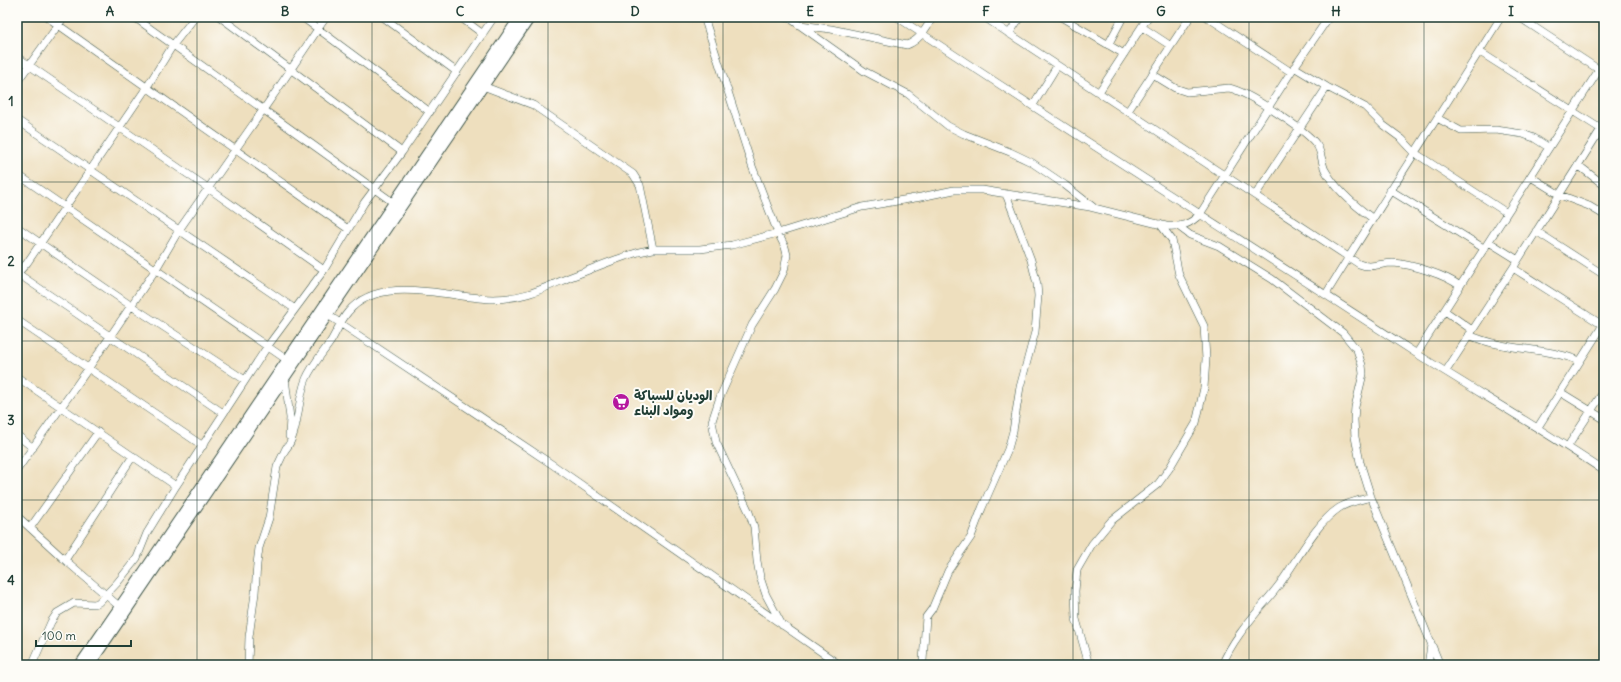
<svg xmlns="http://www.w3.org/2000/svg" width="1621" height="682" font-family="Delius,'Playpen Sans Arabic',sans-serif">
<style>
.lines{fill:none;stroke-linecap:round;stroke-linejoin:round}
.minor-casing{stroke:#3e5549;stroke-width:8}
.highway-casing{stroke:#3e5549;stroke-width:12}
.minor{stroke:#fff;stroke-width:7}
.highway{stroke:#fff;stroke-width:10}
.grid{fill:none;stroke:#1f3d34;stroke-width:1;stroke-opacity:0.55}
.labels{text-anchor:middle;stroke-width:4;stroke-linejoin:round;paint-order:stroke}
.poi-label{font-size:13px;font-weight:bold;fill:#1f3d34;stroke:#fdfcf7;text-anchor:start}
.neatline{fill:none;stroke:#1f3d34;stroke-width:1.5}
.grid-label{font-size:13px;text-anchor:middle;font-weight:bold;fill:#1f3d34}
</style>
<rect width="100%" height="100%" fill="#fdfcf7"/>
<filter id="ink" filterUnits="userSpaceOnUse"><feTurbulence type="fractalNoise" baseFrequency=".025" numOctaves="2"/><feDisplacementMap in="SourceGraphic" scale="8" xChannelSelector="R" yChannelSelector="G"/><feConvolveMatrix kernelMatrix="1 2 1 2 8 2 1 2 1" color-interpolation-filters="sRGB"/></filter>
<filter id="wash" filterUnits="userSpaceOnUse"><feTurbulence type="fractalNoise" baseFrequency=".012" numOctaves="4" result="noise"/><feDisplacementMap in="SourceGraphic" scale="16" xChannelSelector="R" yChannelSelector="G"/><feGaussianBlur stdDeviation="0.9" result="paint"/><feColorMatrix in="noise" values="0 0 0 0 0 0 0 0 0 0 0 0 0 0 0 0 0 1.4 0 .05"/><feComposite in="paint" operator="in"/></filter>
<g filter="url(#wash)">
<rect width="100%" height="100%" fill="#eedfbe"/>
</g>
<g filter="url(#ink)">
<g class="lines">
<g class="minor-casing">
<path id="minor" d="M 47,17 L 348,229
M 134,17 L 394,203
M 220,17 L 402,152
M 302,17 L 430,112
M 383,17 L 457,72
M 460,17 L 483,34
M 704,17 L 752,166 L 778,233 L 785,247 L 787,255 L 784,271 L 775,289 L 752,325 L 720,397 L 712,421 L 716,442 L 749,512 L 754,527 L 757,561 L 760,577 L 766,595 L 782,625
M 788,17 L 864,71 L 908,94 L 948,126 L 964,134 L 1010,152 L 1031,162 L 1065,185 L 1093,207
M 897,17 C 1068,131 1242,240 1414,352 C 1477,392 1542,429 1604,471
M 984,17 L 1359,264 C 1371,269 1381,263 1393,263 C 1411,264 1446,275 1460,286
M 1061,17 L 1124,54
M 1207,17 L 1291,72
M 1519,17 L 1604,73
M 800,25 L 831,29 L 907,45 C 920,40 926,28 933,17
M 1142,27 L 1171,46
M 1009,34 L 1020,17
M 1108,45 L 1123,17
M 1480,52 L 1604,131
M 17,57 L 208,188 L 324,270
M 1294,67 L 1327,87 L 1365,107 L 1383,125 L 1402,139 L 1415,153 L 1507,213
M 1152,74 L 1175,88 L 1187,92 L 1229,88 C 1246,91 1306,130 1316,144 C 1322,151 1321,162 1325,170 C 1336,190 1354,205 1372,218
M 17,82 L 64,17
M 483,86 L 533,105 L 633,174 L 640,185 L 653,249
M 1099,92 L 1148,17
M 1033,105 L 1057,66
M 1128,111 L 1190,17
M 1437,118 L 1461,131 L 1496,130 L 1523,134 L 1534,138 L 1548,147
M 17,120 L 295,309
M 1578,165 L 1604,185
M 17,174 L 290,362
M 1531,177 L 1560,195 L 1589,206 L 1604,215
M 1390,190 L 1485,249
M 1256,194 L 1327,87
M 1178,226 L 1190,235 L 1219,246 L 1272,279 L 1343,333 L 1357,350 L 1362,365 L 1363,374 L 1355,407 L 1354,420 L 1355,437 L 1360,462 L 1371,497 L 1440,665
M 17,227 L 130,305 L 245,380
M 1536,231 L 1604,275
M 1489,242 L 1518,260
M 1513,268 L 1604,326
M 17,273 L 223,413
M 17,274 L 27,263 L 147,87 L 173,45 L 195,17
M 1326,294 C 1383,201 1443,110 1501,17
M 1445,311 L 1472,330
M 328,315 L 553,465 L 840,665
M 17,320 L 203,446
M 1469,335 C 1507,352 1543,346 1580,361
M 1417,353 L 1604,62
M 1446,371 L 1513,268 L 1601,129
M 17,377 L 176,486
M 285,378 L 290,418 L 289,436
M 1560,392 L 1604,419
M 1538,427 L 1603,325
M 17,435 L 33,448
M 1568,446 L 1604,391
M 285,450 C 299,435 297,400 306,379 C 312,365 323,353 331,341 C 337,331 341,320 348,312 C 380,273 450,298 493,299 C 523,299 542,289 568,278 C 592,269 615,259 639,252 L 653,249 L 700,249 L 732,245 L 778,233 L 862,207 L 921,197 L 954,190 L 982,190 L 1090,207 L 1166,226 C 1180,227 1190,225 1200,214 L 1291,72 L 1329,17
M 17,470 L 88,369 L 156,269 L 179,230 L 277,90 L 326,17
M 17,516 L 65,560 L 120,607
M 30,528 L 98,432
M 65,560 L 133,456
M 32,665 L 51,622 L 57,613 L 74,603 L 95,604 L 99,602 L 117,583 L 137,558 L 147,533 L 176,486 L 267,347 L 324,270 L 364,203 L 402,152 L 494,17
M 248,665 L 249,637 L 255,593 L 257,564 L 259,548 L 269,518 L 277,467 L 286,448
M 921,665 L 923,661 L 926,617 L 932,609 L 948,571 L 971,537 L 982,508 L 1008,449 L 1013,431 L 1020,387 L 1035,332 L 1038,296 L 1037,284 L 1031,260 L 1006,194
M 1089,665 L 1076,619 L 1075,591 L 1077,570 L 1092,544 L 1111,521 L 1158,484 L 1169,469 L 1196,423 L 1204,388 L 1206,359 L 1204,326 L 1179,275 L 1172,240 L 1160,224
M 1222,665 C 1235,634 1259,611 1279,585 C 1297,561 1314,525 1339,508 C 1348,502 1360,500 1371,497
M 1428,665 L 1431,645"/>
</g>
<g class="highway-casing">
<path id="highway" d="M 80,665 C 228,450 373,233 520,17
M 89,665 L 530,17"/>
</g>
<use href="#minor" class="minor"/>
<use href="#highway" class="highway"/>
</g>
</g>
<path class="grid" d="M 197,17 L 197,665M 372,17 L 372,665M 548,17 L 548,665M 723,17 L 723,665M 898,17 L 898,665M 1073,17 L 1073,665M 1249,17 L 1249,665M 1424,17 L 1424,665M 17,182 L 1604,182M 17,341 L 1604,341M 17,500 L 1604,500"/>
<defs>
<g id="supermarket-disc" transform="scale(0.9)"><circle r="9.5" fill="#b5179e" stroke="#fdfcf7"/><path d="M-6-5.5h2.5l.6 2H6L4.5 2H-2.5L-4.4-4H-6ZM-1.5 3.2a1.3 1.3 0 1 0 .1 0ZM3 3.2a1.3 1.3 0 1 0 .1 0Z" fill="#fff"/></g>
</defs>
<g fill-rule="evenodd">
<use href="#supermarket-disc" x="621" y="402"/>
</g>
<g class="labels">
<g class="poi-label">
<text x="634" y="400">الوديان للسباكة<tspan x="634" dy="15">ومواد البناء</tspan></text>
</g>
</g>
<rect width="1621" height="682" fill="none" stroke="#fdfcf7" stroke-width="44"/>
<path d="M36 640v6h95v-6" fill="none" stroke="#1f3d34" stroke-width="2"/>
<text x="42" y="640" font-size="12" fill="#1f3d34" stroke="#fdfcf7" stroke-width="3" paint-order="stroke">100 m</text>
<rect x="22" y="22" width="1577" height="638" class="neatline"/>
<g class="grid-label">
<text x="110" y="16">A</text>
<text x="285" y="16">B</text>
<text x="460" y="16">C</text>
<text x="635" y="16">D</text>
<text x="810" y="16">E</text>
<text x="986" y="16">F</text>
<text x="1161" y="16">G</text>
<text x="1336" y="16">H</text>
<text x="1511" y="16">I</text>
<text x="11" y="106">1</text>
<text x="11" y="266">2</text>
<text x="11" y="425">3</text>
<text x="11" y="585">4</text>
</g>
</svg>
